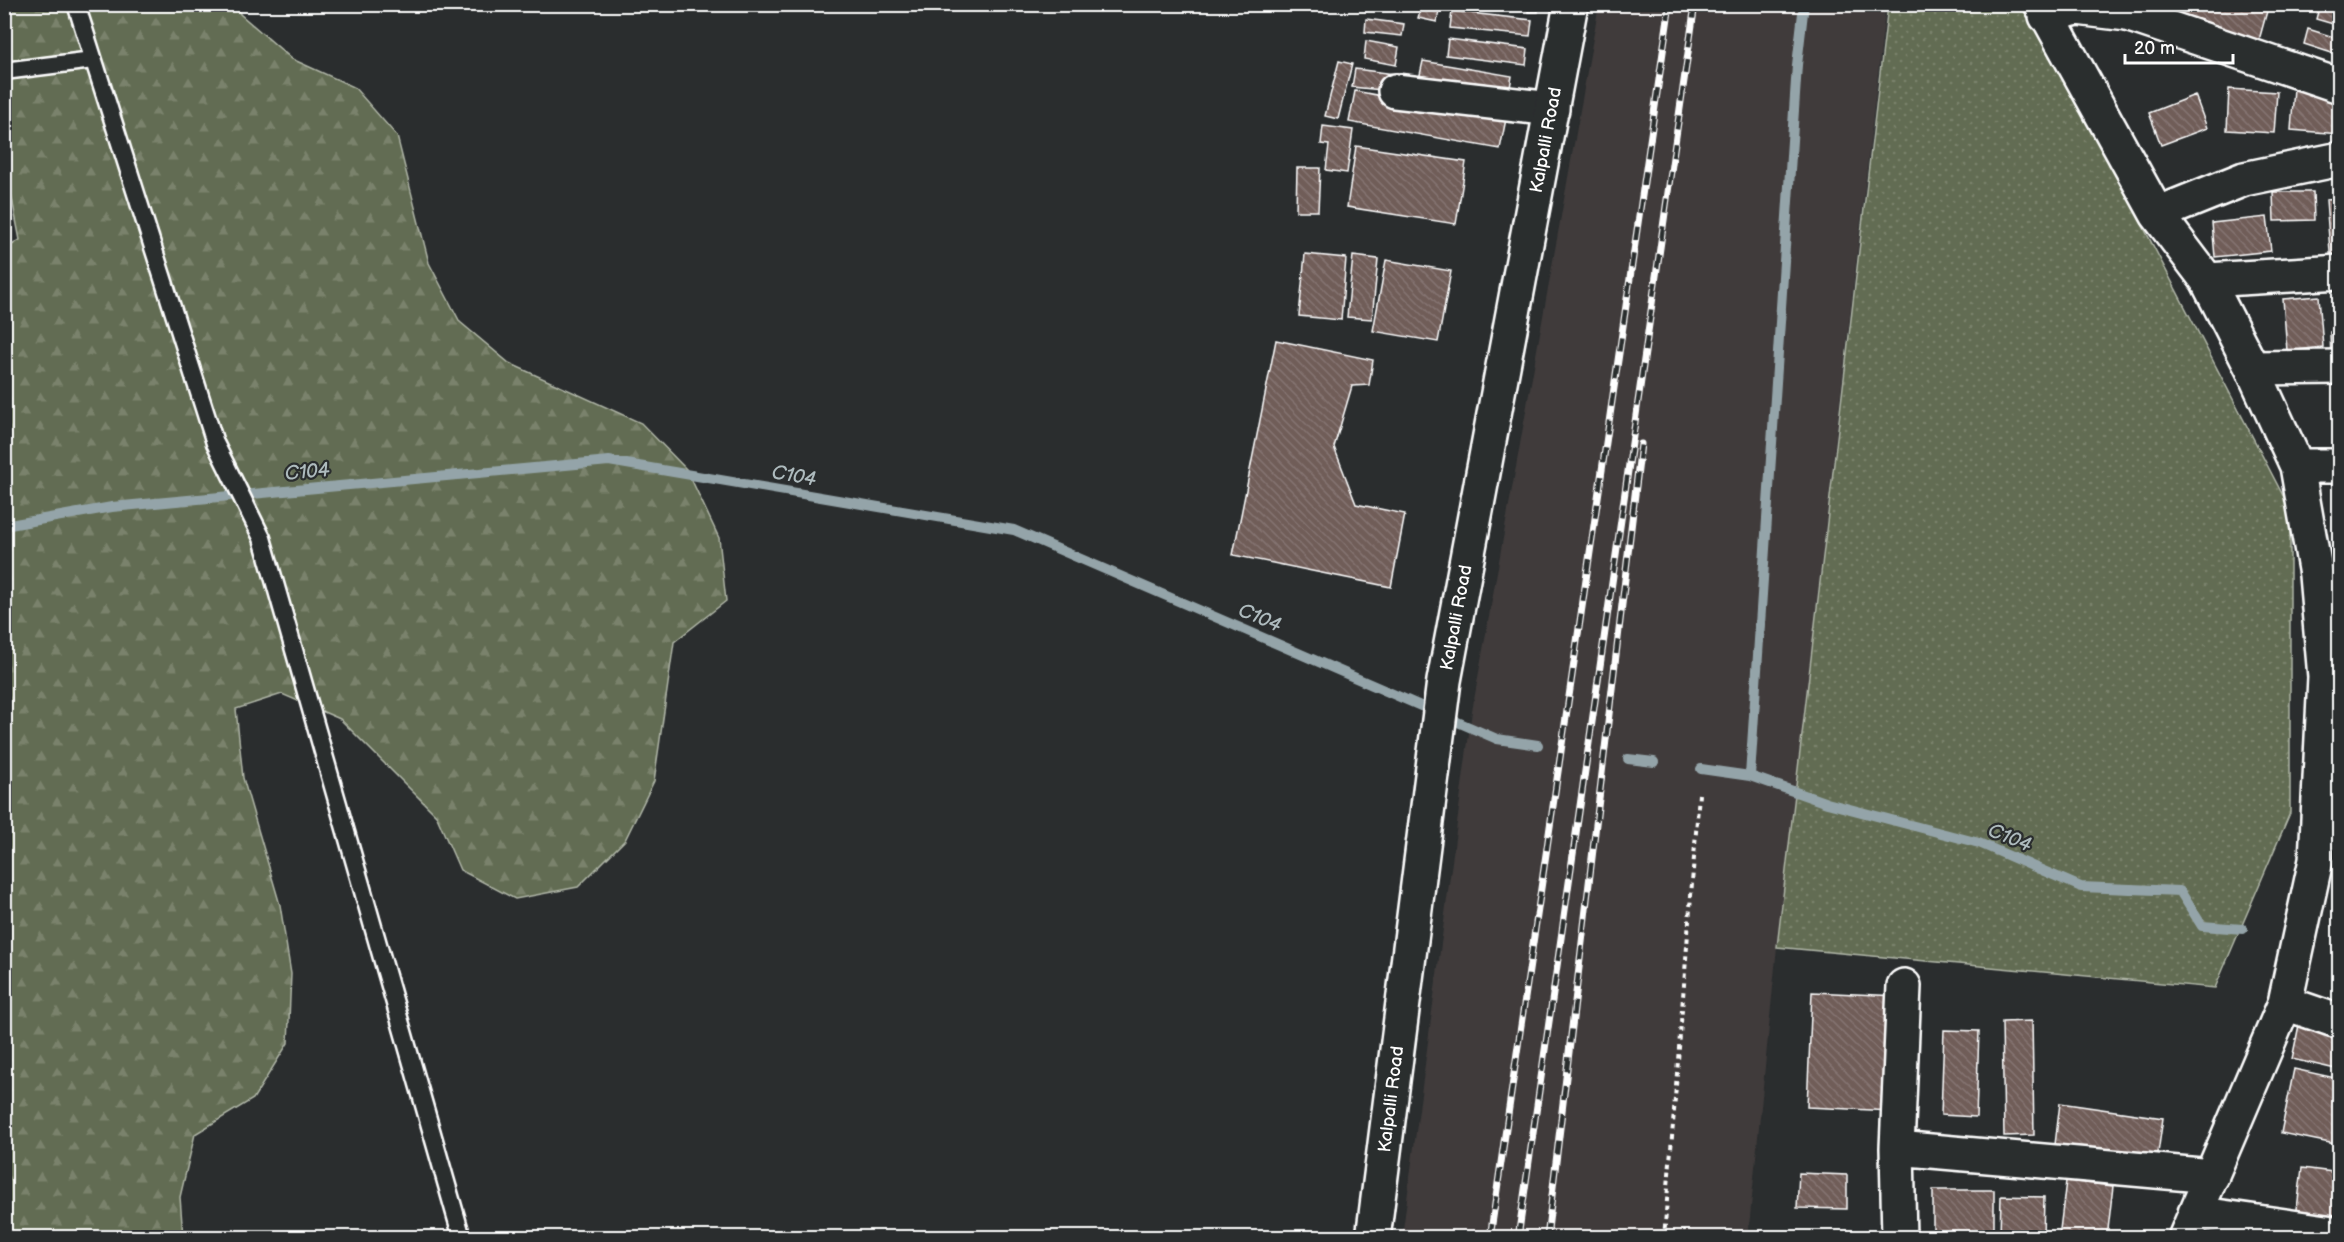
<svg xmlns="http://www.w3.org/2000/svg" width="2344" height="1242" font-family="'Balsamiq Sans',sans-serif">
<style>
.built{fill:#3f3b3b}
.grass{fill:url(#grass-dots);stroke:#b0b6a8;stroke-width:1.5}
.forest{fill:url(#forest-firs);stroke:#b0b6a8;stroke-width:1.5}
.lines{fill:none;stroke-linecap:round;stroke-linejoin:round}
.stream{stroke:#94a4a9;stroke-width:10}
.building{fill:url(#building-back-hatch);stroke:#fff;stroke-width:1.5}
.service-casing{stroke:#fff;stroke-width:21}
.minor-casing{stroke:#fff;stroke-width:38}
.tertiary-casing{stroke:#fff;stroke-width:38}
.path{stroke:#fff;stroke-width:4;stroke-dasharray:4.5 4.5;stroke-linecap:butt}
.service{stroke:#2a2d2e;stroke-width:16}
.minor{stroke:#2a2d2e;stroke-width:33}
.tertiary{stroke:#2a2d2e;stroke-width:33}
.rail-casing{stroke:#fff;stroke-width:7}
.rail{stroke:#2a2d2e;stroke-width:4.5;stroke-dasharray:14;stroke-linecap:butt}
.labels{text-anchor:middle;stroke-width:4.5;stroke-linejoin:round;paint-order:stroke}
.street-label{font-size:18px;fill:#fff;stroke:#2a2d2e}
.water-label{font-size:20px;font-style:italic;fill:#aebbbe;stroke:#2a2d2e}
</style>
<defs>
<pattern id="grass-dots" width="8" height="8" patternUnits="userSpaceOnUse" patternTransform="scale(1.5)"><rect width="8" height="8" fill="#626c52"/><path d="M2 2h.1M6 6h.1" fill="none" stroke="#7a826c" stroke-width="1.8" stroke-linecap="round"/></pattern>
<pattern id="forest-firs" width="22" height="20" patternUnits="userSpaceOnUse" patternTransform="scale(1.5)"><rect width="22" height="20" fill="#626c52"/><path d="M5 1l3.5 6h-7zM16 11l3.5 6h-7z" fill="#7a826c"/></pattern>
<pattern id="building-back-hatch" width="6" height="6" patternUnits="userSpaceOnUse" patternTransform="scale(1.5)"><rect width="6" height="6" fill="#705d59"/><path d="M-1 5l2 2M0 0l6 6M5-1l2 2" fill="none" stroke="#857572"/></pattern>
</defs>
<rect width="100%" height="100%" fill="#2a2d2e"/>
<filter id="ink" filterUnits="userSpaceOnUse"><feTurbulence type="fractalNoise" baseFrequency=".0167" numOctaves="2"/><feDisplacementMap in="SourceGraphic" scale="12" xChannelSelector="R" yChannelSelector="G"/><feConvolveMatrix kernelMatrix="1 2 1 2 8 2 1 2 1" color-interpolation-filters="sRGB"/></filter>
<g filter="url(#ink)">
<path class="built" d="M 1599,5 L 1886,5 L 1777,947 L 1748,1237 L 1402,1237 L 1472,711 Z"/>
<path class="grass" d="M 1888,5 L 2028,5 L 2290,509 L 2290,813 L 2215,988 L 1777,947 Z"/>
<path class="forest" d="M 5,5 L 238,5 L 240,14 L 292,59 L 354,87 L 397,136 L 429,263 L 460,322 L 509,363 L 641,423 L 687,470 L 719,538 L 726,601 L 674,642 L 654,781 L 625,840 L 578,887 L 515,899 L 460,870 L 436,815 L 340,719 L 282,694 L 236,709 L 243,778 L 280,905 L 291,974 L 288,1043 L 253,1099 L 195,1134 L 180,1197 L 183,1237 L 5,1238 L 4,250 L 20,240 L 5,163 Z"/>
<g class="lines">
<path class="stream" d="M 4,526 L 112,507 L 609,461 L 1014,530 L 1497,739 L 1538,745
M 1628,759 L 1654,762
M 1701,769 L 1750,776 L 1797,65 L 1804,4
M 1750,776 L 1827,803 L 1979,843 L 2081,887 L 2180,891 L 2202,926 L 2243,929"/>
</g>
<path class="building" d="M 1422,4 L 1440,4 L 1437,22 L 1418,18 Z
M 1508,4 L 1522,4 L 1522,8 L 1508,7 Z
M 1528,4 L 1538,4 L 1538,12 L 1528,12 Z
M 2144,4 L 2269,4 L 2259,40 L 2143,8 Z
M 2320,4 L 2340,5 L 2340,26 L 2316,19 Z
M 1452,11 L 1532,20 L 1530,36 L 1450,28 Z
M 1366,19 L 1404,24 L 1402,36 L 1365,32 Z
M 2308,29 L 2340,39 L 2335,54 L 2304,44 Z
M 1448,39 L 1528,49 L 1526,65 L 1446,55 Z
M 1366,41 L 1399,47 L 1396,65 L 1364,59 Z
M 1339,61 L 1352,64 L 1338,119 L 1325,116 Z
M 1423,61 L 1512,76 L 1508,99 L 1418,84 Z
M 1355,69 L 1394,74 L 1392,91 L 1352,87 Z
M 2294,88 L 2340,91 L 2340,134 L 2291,130 Z
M 2229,89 L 2277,92 L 2274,133 L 2227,130 Z
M 1355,91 L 1506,119 L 1500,149 L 1349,122 Z
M 2195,95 L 2207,128 L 2161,145 L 2149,113 Z
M 1323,126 L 1353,130 L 1347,173 L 1326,170 L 1329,145 L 1321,144 Z
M 1356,146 L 1466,162 L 1456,224 L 1347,207 Z
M 1297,168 L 1320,168 L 1318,211 L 1296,211 Z
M 2273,192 L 2313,192 L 2314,220 L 2274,221 Z
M 2340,199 L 2340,264 L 2331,264 L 2326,200 Z
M 2267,217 L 2271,251 L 2215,257 L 2212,223 Z
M 1305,254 L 1346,258 L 1341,320 L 1299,316 Z
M 1353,256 L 1378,259 L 1372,319 L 1347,317 Z
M 1386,260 L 1451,271 L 1438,342 L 1373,331 Z
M 2334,283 L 2340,283 L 2340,325 L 2335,325 Z
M 2319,296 L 2323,347 L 2287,351 L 2283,299 Z
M 2330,332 L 2340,332 L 2340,359 L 2331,359 Z
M 1276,340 L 1373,360 L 1369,385 L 1352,386 L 1334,447 L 1356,504 L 1405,514 L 1391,587 L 1233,555 Z
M 1812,992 L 1898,996 L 1893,1111 L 1807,1107 Z
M 2032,1021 L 2034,1135 L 2004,1136 L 2002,1022 Z
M 2299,1025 L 2340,1034 L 2340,1070 L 2292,1059 Z
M 1944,1030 L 1979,1031 L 1976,1117 L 1941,1115 Z
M 2294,1069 L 2340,1079 L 2340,1145 L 2281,1133 Z
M 2060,1103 L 2163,1118 L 2156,1167 L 2054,1153 Z
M 2302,1168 L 2340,1173 L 2340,1223 L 2296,1217 Z
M 1799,1173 L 1847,1175 L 1847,1209 L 1797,1208 Z
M 2066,1181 L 2113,1186 L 2107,1238 L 2059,1238 Z
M 1933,1190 L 1994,1190 L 1994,1238 L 1933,1238 Z
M 2001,1196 L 2044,1197 L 2043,1238 L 2000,1238 Z"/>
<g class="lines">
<g class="service-casing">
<path id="service" d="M 76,4 L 215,443 L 262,538 L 462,1238
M 4,71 L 93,60"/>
</g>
<g class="minor-casing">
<path id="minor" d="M 2041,4 L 2157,214 L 2207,280 L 2252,368 L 2297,466 L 2316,575 L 2325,677 L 2316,860 L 2285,1003 L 2185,1238
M 2046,16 L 2077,8 L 2127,14 L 2340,86
M 1395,91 L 1552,109
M 2157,214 L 2244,179 L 2340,159
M 2207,280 L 2340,272
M 2252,368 L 2340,367
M 2297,466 L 2340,466
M 2285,1003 L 2340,1022
M 1897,1148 L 1904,986
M 2195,1213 L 2340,1234
M 1899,1238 L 1897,1148 L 2212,1176"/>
</g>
<g class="tertiary-casing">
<g id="tertiary">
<path id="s1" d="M 1373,1238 L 1444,681 L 1571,4"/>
</g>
</g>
<path class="path" d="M 1664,1238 L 1699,794"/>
<use href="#service" class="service"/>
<use href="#minor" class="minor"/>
<use href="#tertiary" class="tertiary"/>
<g class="rail-casing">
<path id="rail" d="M 1490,1238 L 1670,4
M 1518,1238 L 1695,4
M 1547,1238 L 1641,444"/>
</g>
<use href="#rail" class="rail"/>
</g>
</g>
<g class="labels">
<g class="street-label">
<text dy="6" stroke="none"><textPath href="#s1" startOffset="1112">Kalpalli Road</textPath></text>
<text dy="6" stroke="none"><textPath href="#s1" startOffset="626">Kalpalli Road</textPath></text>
<text dy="6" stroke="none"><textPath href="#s1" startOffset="140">Kalpalli Road</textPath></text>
</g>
<g class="water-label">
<text transform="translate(307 471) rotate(-5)" y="7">C104</text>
<text transform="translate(794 475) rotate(10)" y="7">C104</text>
<text transform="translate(1260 617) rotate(23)" y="7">C104</text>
<text transform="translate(2010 837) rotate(22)" y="7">C104</text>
</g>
</g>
<rect width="2344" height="1242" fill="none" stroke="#2a2d2e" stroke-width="24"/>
<rect x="12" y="12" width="2320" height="1218" fill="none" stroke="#fff" stroke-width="2" filter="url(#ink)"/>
<path d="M2125 54v9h108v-9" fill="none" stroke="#ffffff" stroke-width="3"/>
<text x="2134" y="54" font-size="18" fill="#ffffff" stroke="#2a2d2e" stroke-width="4.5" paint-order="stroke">20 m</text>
</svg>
